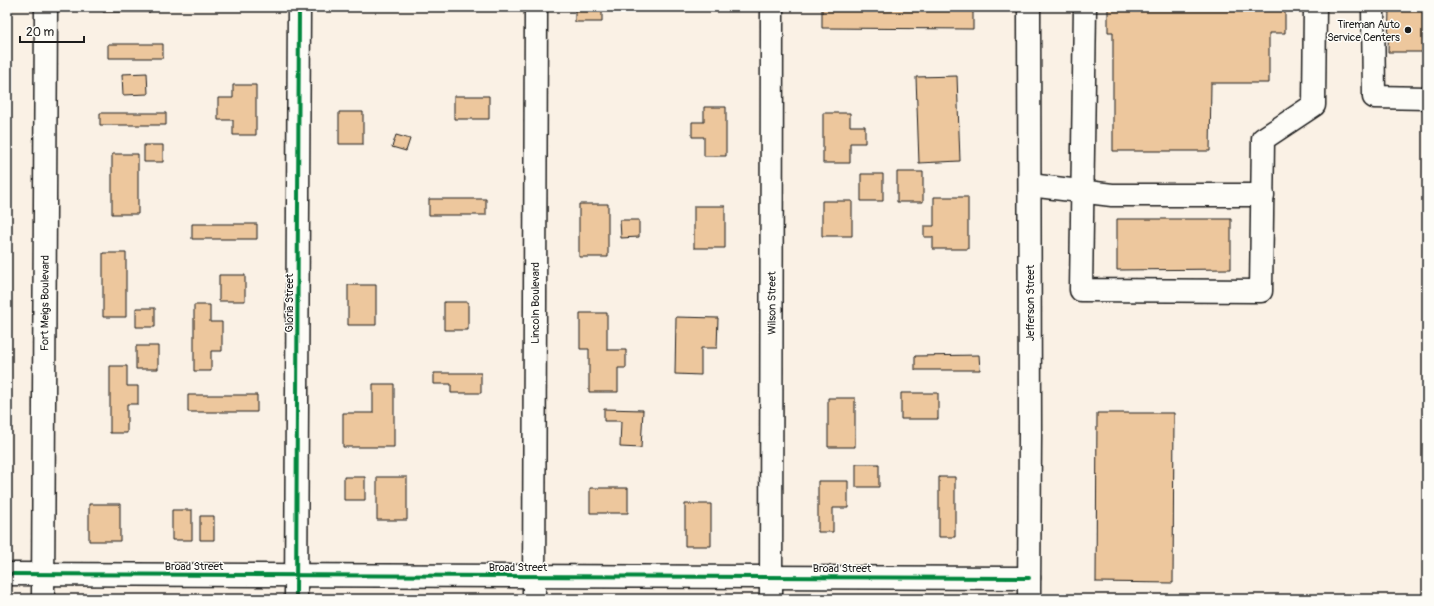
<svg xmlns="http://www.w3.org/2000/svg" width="1434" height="606" font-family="Pangolin,sans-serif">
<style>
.building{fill:#edc79d;stroke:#1c1c1c}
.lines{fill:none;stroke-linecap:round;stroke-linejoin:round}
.minor-casing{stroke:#1c1c1c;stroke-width:25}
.minor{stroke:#fdfcf7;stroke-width:22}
.cycleway-casing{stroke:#fdfcf7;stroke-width:6}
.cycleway{stroke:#00873e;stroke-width:4}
.poi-dot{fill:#1c1c1c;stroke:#fdfcf7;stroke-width:1.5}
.labels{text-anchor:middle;stroke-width:3;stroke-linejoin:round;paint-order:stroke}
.poi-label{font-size:11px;fill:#1c1c1c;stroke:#fdfcf7;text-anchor:end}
.street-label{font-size:11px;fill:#1c1c1c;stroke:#fdfcf7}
</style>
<rect width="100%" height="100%" fill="#faf1e5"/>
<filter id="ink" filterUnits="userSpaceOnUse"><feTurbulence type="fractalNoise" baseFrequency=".025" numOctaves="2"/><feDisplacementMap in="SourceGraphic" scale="8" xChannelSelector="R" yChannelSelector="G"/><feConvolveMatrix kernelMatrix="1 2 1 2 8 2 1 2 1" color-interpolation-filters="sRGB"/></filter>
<g filter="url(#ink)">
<path class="building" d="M 103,7 L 150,7 L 150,12 L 103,12 Z
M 575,7 L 602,7 L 602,22 L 575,22 Z
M 822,7 L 973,7 L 973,29 L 822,28 Z
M 1108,7 L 1285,7 L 1285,33 L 1269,33 L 1269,83 L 1211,83 L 1210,151 L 1113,151 L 1113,32 L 1108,32 Z
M 1389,7 L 1427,7 L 1427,52 L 1388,52 Z
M 108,44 L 163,44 L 163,58 L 108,58 Z
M 147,73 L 148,94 L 123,95 L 122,74 Z
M 957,76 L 960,161 L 919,163 L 916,77 Z
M 233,85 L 256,85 L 256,135 L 233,135 L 233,120 L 218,120 L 218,98 L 233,98 Z
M 454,96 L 489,96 L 489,119 L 454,119 Z
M 704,107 L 726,107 L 726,156 L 704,156 L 704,137 L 692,137 L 692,122 L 704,122 Z
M 339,112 L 363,112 L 363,144 L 339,144 Z
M 100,113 L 166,113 L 166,125 L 100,125 Z
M 823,113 L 850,113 L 850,126 L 865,126 L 865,143 L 850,143 L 850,163 L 823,163 Z
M 396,135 L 410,139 L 406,151 L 392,147 Z
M 144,145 L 163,145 L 163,162 L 144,162 Z
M 112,154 L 138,154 L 138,214 L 112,214 Z
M 897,172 L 923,172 L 923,202 L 897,202 Z
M 861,174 L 883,174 L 883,201 L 861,201 Z
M 934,197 L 968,197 L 968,249 L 933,249 L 933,237 L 924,237 L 924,226 L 934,226 Z
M 429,199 L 486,199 L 486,215 L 429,215 Z
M 822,201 L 852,201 L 852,236 L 822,236 Z
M 579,204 L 608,204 L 608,257 L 579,257 Z
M 694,206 L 725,206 L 725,248 L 694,248 Z
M 1117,219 L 1231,219 L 1231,269 L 1117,270 Z
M 620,220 L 639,220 L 639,237 L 621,238 Z
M 192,224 L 257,224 L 257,239 L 192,239 Z
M 103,253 L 126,253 L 126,317 L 103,317 Z
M 219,275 L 245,275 L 245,301 L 219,301 Z
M 348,285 L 376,285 L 376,325 L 348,325 Z
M 444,302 L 468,302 L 468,330 L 444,330 Z
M 194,305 L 210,305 L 210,322 L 222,322 L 222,351 L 211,351 L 211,371 L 194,371 Z
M 136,308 L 155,308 L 155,327 L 136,327 Z
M 580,313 L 607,313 L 607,350 L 626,350 L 626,368 L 618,368 L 618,392 L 589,392 L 589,349 L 580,349 Z
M 676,317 L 718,318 L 717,348 L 701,348 L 701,375 L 675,374 Z
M 136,346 L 158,346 L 158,369 L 136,369 Z
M 979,355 L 980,370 L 915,370 L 915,356 Z
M 110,366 L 127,366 L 127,386 L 138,386 L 138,404 L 127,404 L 127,433 L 110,433 Z
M 434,373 L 481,373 L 481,393 L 451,393 L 451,384 L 434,384 Z
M 373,384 L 394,384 L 394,447 L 343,447 L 343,413 L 373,413 Z
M 901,393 L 938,393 L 938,419 L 901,419 Z
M 188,395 L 257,395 L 257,412 L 188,412 Z
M 828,398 L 855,398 L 855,447 L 828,447 Z
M 604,409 L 643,410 L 641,448 L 620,447 L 621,421 L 604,421 Z
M 1097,413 L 1174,413 L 1173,583 L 1096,582 Z
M 856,464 L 879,464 L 879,487 L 856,487 Z
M 344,477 L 365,477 L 365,500 L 344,500 Z
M 377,477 L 407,477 L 407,520 L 377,520 Z
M 939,477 L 955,477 L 955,537 L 939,537 Z
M 818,481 L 848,481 L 848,508 L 833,508 L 833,532 L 818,532 Z
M 1425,482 L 1427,482 L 1427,556 L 1425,556 Z
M 590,488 L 628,488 L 628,513 L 590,513 Z
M 89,504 L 120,504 L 120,541 L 89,541 Z
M 685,504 L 711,504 L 711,546 L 685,546 Z
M 172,510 L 192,510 L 192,540 L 172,540 Z
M 200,516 L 214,516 L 214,540 L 200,540 Z"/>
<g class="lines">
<g class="minor-casing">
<g id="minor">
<path d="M 1085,7 L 1081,290 L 1261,291 L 1263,139 L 1314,105 L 1315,7"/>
<path d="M 1373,7 L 1374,97 L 1427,98"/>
<path d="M 1030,185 L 1112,195 L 1263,195"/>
<path d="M 7,574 L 1029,578"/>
<path id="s1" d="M 43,599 L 46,7"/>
<path d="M 296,599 L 299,7"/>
<path id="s2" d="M 534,599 L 536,7"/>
<path id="s3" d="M 771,599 L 772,7"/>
<path d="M 1029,599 L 1030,434 L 1029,7"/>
</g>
</g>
<use href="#minor" class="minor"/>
<g class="cycleway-casing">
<path id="cycleway" d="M 7,574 L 1029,578
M 296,599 L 299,7"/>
</g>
<use href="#cycleway" class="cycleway"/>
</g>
</g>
<circle class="poi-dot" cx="1408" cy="30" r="4"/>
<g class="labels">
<g class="poi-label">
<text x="1400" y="28">Tireman Auto<tspan x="1400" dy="13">Service Centers</tspan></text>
</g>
<g class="street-label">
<text dy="4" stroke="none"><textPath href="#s1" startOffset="296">Fort Meigs Boulevard</textPath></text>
<text transform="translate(289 303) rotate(-90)" y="4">Gloria Street</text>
<text dy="4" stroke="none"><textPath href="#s2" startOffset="296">Lincoln Boulevard</textPath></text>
<text dy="4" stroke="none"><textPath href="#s3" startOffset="296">Wilson Street</textPath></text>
<text transform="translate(1030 303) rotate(-90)" y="4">Jefferson Street</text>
<text x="194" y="570">Broad Street</text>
<text x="518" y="571">Broad Street</text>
<text x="842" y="572">Broad Street</text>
</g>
</g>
<rect width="1434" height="606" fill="none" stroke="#fdfcf7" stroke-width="24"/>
<rect x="12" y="12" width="1410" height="582" fill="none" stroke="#1c1c1c" stroke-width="1.5" filter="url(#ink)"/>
<path d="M20 36v6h64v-6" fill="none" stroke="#1c1c1c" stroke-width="2"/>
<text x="26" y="36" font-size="12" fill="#1c1c1c" stroke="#fdfcf7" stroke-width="3" paint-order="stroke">20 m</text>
</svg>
